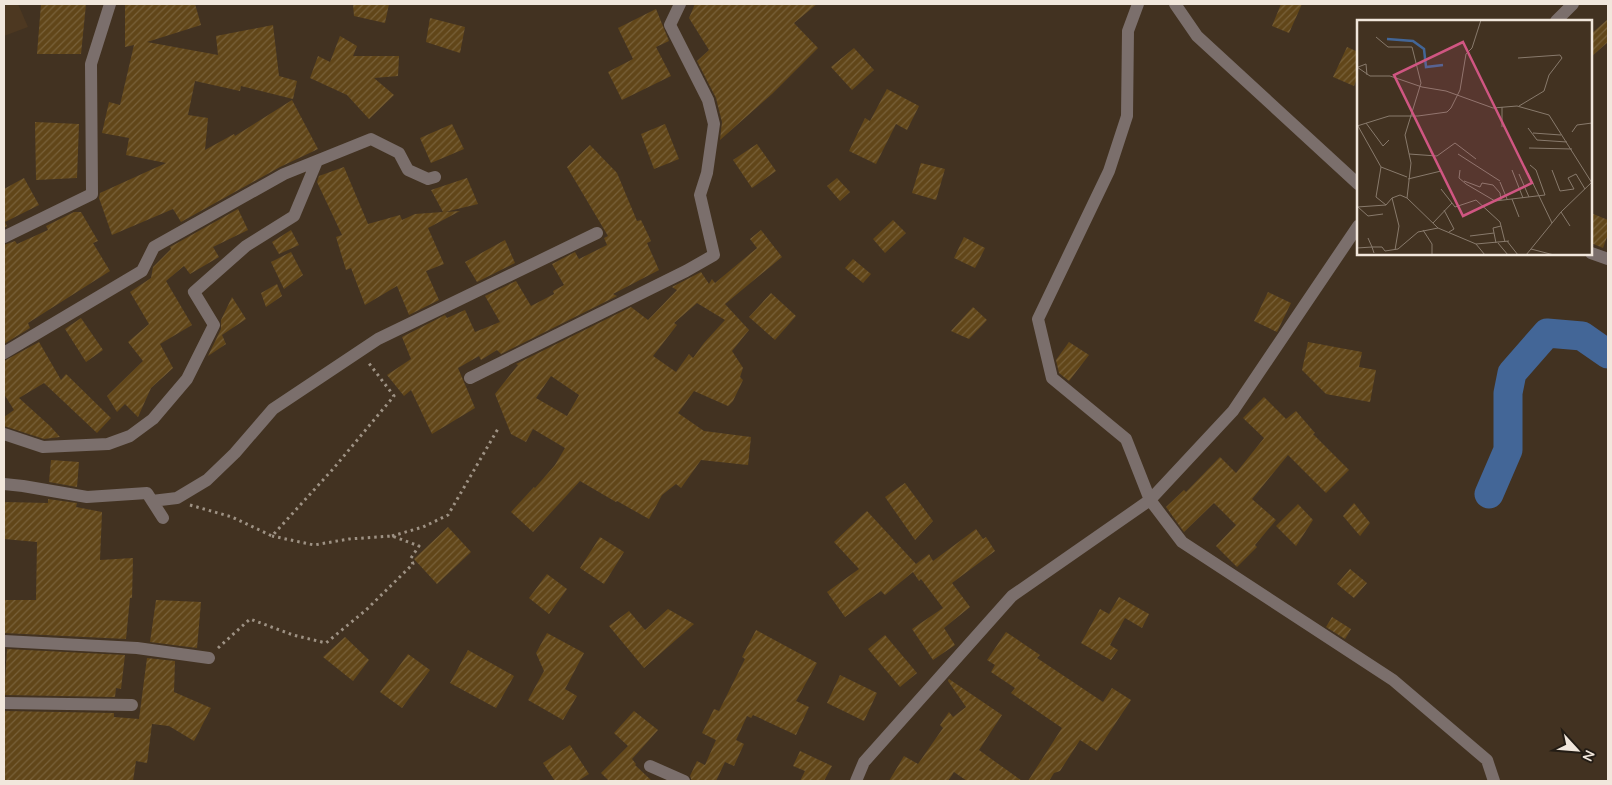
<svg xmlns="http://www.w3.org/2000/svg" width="1612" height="785" font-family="Quicksand,sans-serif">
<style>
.built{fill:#4d3821}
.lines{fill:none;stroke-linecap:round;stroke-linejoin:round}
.river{stroke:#436697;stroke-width:29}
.building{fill:url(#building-hatch);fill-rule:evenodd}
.path{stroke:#9e9284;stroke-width:3;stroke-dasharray:2.5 4;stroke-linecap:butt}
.minor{stroke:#7b6f6c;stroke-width:12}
.inset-river{fill:none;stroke:#436697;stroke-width:2.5}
.inset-road{fill:none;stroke:#887a6c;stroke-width:1}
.view{fill:#d05682;fill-opacity:0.15;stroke:#d05682;stroke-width:2.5}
.inset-edge{fill:none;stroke:#f1e7dc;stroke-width:2.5}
</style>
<defs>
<pattern id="building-hatch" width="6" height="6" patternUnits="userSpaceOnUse" patternTransform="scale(1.25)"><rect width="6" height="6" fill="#614619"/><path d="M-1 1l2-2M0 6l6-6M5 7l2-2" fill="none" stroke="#78613a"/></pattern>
</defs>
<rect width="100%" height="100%" fill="#423221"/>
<path class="built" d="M 4,4 L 18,4 L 28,27 L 4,36 Z"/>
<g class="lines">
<path class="river" d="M 1489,494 L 1508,450 L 1508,393 L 1512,373 L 1547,333 L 1582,336 L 1608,354"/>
</g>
<path class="building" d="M 41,4 L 86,4 L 81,54 L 37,54 Z
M 125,4 L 195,4 L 201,25 L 147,42 L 218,55 L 216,36 L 273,25 L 279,76 L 297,81 L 293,99 L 241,86 L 240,91 L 195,81 L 188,115 L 208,118 L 205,150 L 234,134 L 235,136 L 292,100 L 318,149 L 280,167 L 181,222 L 173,209 L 112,235 L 99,198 L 100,193 L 166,163 L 126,155 L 129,138 L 102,133 L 109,102 L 120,105 L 134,45 L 125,47 Z
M 353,4 L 389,4 L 385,23 L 354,16 Z
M 695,4 L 817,4 L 794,23 L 818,48 L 772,94 L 720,140 L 722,122 L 716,98 L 697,61 L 709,50 L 689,18 Z
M 1281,4 L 1302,4 L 1289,33 L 1272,26 Z
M 656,9 L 669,41 L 656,47 L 671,76 L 622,100 L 608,72 L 633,59 L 618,28 Z
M 430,18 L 465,27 L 460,53 L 426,42 Z
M 1608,19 L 1608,42 L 1591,57 L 1591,34 Z
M 340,36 L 357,46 L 353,56 L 399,56 L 398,76 L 374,78 L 394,95 L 369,119 L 347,95 L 310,78 L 318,56 L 330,62 Z
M 1347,47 L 1358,52 L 1358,76 L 1354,86 L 1333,77 Z
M 854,48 L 874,70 L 852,90 L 831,67 Z
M 887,89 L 919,106 L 907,130 L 896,124 L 876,164 L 849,151 L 865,118 L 870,121 Z
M 35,122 L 79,124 L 77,178 L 36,180 Z
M 452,124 L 464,149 L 431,163 L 420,138 Z
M 665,124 L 679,159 L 654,169 L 641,134 Z
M 757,144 L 776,171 L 752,188 L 733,160 Z
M 590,145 L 617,173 L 637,221 L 641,220 L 651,241 L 647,243 L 659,270 L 613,294 L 617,296 L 501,354 L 497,350 L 481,360 L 479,356 L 458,368 L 475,408 L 432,434 L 411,390 L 404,396 L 387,375 L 411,359 L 402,337 L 445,315 L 447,318 L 465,310 L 475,332 L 500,322 L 485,296 L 516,281 L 531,306 L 554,294 L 553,291 L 564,285 L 552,264 L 575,252 L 579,259 L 607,245 L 604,238 L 608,236 L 567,167 Z
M 921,163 L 945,169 L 936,200 L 912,193 Z
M 344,167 L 368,224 L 400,215 L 402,220 L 415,214 L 443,212 L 431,190 L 467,178 L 478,204 L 445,212 L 460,211 L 428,228 L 444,264 L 426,271 L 439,300 L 409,315 L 397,286 L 365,305 L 351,268 L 346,270 L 336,237 L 342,235 L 317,182 L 319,176 Z
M 24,178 L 39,205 L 5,222 L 7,226 L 4,228 L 4,189 Z
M 837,178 L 850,192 L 840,201 L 827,186 Z
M 238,209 L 248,230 L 213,247 L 219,257 L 190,274 L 184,266 L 166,281 L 192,325 L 160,344 L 173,368 L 151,388 L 138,417 L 125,404 L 117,412 L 107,396 L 143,361 L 128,342 L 149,324 L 130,292 L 151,278 L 153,267 L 171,249 L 170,247 Z
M 74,212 L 81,212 L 98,241 L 93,243 L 110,271 L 28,323 L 30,328 L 4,344 L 4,245 L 15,241 L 17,244 L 48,230 L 46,226 Z
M 1591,213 L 1608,220 L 1608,234 L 1603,248 L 1591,243 Z
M 893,220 L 906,233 L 885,253 L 873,239 Z
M 291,230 L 299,245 L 279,254 L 272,242 Z
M 761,230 L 782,257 L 725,304 L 749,330 L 732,351 L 743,368 L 740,377 L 743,380 L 733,401 L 728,406 L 694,391 L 678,413 L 704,431 L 751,437 L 748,465 L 701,460 L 681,488 L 676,484 L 662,495 L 649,519 L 617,501 L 616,502 L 580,481 L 533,532 L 511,512 L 534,487 L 535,488 L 555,465 L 565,448 L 533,429 L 526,442 L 511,434 L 495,394 L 518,365 L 516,364 L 631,307 L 648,320 L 677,290 L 672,287 L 701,272 L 709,284 L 712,279 L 715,283 L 757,248 L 750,239 ZM 697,303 L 725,320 L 704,343 L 693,358 L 689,354 L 676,372 L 653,356 L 677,325 L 674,323 ZM 551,376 L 579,395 L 567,416 L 536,398 Z
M 964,237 L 985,248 L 975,268 L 954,258 Z
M 505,240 L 515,263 L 477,282 L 465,262 Z
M 291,252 L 303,275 L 284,289 L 271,262 Z
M 853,259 L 871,274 L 863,283 L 845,268 Z
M 277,284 L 282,296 L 266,307 L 261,293 Z
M 1268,292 L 1291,303 L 1277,332 L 1254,321 Z
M 771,293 L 796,316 L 775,340 L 749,317 Z
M 232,297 L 246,319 L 222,335 L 226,344 L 208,356 L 221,329 L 221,320 Z
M 973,307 L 987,320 L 969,339 L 951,331 Z
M 81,318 L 103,350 L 86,362 L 65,329 Z
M 39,342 L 61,380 L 66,374 L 111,418 L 97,433 L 44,383 L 19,398 L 50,426 L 60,437 L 44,439 L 4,426 L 4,417 L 14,410 L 4,394 L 4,361 Z
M 1069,342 L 1089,355 L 1069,381 L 1059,373 L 1056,360 Z
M 1308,342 L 1362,352 L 1359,367 L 1376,370 L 1370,402 L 1326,394 L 1302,370 Z
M 1264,397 L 1286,419 L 1296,411 L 1315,433 L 1313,434 L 1349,470 L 1326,493 L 1288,455 L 1252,499 L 1276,520 L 1255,545 L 1257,547 L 1237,567 L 1216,546 L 1236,525 L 1214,503 L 1184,532 L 1166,507 L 1184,490 L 1186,492 L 1220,457 L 1236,473 L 1264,438 L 1243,418 Z
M 51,460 L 79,462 L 77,487 L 49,482 Z
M 905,483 L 933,521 L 915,540 L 885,497 Z
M 48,499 L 77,503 L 76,507 L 102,512 L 100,560 L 133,558 L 132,598 L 130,598 L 126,639 L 4,633 L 4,600 L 36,600 L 37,542 L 4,539 L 4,502 L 48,503 Z
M 1354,503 L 1370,523 L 1360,536 L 1343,516 Z
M 1298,504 L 1313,520 L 1296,546 L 1276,526 Z
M 867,511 L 916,564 L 929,554 L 933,561 L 976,529 L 983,539 L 986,537 L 995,551 L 952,583 L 970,607 L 944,628 L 955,645 L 933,660 L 912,629 L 943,608 L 921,579 L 919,581 L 913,572 L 885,595 L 881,591 L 845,617 L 827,592 L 859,569 L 834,542 Z
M 448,527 L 471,552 L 437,584 L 414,559 Z
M 600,537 L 624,552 L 604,584 L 580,568 Z
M 1350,569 L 1367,583 L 1354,598 L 1337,584 Z
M 547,574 L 567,589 L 549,614 L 529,598 Z
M 1119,597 L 1149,614 L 1142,628 L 1125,618 L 1110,645 L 1118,650 L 1111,660 L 1081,643 L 1100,609 L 1109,614 Z
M 156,600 L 201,602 L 197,648 L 150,642 Z
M 668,609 L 694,624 L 644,668 L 609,626 L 629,611 L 645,630 Z
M 1332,617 L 1351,629 L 1345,639 L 1326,627 Z
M 756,630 L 817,663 L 796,701 L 809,707 L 796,735 L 753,715 L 751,718 L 747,716 L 736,740 L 744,744 L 734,766 L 725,762 L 716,781 L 692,781 L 690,776 L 697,761 L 705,765 L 716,740 L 702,733 L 714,709 L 719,711 L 745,659 L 742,657 Z
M 1006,632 L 1040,655 L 1037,658 L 1103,702 L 1112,688 L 1131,700 L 1097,751 L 1080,740 L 1060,771 L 1054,773 L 1049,781 L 1028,781 L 1062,728 L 1011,693 L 1015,688 L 991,672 L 995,665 L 987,660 Z
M 547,633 L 584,653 L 565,689 L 577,696 L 563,720 L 528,700 L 544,671 L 536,653 Z
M 885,635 L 917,673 L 900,687 L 868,649 Z
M 345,637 L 369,660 L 353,681 L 323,657 Z
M 7,649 L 125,655 L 121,689 L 116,688 L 115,697 L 4,695 Z
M 468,650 L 514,676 L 496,708 L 450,683 Z
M 408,654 L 430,670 L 402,708 L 380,692 Z
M 147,658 L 175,661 L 174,692 L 211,708 L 194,741 L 169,726 L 152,724 L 147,763 L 136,761 L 133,781 L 4,781 L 4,711 L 114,713 L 114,717 L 139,719 Z
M 840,675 L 877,693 L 864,721 L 827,703 Z
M 949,679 L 1002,715 L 979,750 L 1022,781 L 967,781 L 954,772 L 948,781 L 889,781 L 904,756 L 918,764 L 943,728 L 940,725 L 949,712 L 953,717 L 966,707 L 948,681 Z
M 634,711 L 658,730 L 632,759 L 636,764 L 635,765 L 652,781 L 609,781 L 601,773 L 628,746 L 614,733 Z
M 570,745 L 589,774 L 578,781 L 555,781 L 543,763 Z
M 800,751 L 832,766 L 824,781 L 800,781 L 805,771 L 793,766 Z"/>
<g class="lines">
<path class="path" d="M 190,505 L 232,517 L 272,536 L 333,469 L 394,396 L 368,362
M 392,536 L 423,527 L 448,515 L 499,427
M 218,648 L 250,619 L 293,635 L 326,643 L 366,610 L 413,564 L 411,558 L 419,546 L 392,536 L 349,539 L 314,545 L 272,536"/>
<path class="minor" d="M 1138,4 L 1128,31 L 1127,116 L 1109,171 L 1038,319 L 1052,378 L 1126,439 L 1150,500 L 1182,542 L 1393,680 L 1487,760 L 1494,781
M 1175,4 L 1197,36 L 1358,184
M 1556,21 L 1573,4
M 4,237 L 92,194 L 91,64 L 110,4
M 1591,253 L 1608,259
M 4,353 L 142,271 L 154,247 L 284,174 L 371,139 L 399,153 L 408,170 L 428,179 L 435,177
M 470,378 L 686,271 L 714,255 L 700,195 L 707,173 L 714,124 L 708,100 L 670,25 L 680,4
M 4,434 L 43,447 L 108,444 L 130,436 L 153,419 L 187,379 L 214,325 L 194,292 L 246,246 L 294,216 L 317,161
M 4,484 L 23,486 L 87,497 L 147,493 L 163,518
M 152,501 L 177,498 L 207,480 L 235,453 L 273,409 L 378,339 L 597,233
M 4,641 L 137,648 L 209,658
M 4,703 L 132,705
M 650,766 L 684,781
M 856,781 L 864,762 L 1012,596 L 1150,500 L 1233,411 L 1358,226"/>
</g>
<g transform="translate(1357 20)">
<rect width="235" height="235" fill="#423221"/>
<path class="inset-river" d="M 30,19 L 56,21 L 67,29 L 69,47 L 86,45"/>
<path class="inset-road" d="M 19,17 L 31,27 L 55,27 L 64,63 L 48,115 L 54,143 L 50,178M 161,38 L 203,35 L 205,38 L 192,55 L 187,71 L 162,86M 0,47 L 13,56 L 33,56 L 65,67 L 89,71 L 136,88 L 160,86 L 192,95 L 235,163M 1,47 L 9,44 L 10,55M 145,87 L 145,107M 9,103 L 26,126 L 32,120M 0,106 L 32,96 L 61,96 L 90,92 L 94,88 L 103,70 L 109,34 L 115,28 L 124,0M 1,106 L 24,147 L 50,157M 171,108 L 180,120 L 210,122M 215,112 L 220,105 L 235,103M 176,113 L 204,115M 172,128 L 215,129M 52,134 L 80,136 L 98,123 L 119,139M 101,134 L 143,161M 24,147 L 19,177 L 29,185 L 35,178 L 43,175 L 50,178 L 81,208 L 119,224 L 128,235M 103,150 L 102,158 L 109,164 L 138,181 L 188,175 L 179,150 L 173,145M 155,150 L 166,178M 195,150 L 203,171 L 217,169 L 211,158 L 219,154 L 228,169M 171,153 L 195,203M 162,154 L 172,177M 51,159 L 84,151M 107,161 L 123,167 L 125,163 L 136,165 L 143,173 L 144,180M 143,162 L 150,179M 35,178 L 42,206 L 38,230M 155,179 L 162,197M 95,183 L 98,187 L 119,180 L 143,202 L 148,222M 0,187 L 29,185M 1,187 L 11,196 L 26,194M 87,190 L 97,209 L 92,212M 204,192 L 213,206M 76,203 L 95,183 L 84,169M 66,210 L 75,224 L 75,235M 113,216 L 137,213M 11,218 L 15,227 L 25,227 L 28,231 L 41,229 L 61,212 L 81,208M 150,221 L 161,235M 139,223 L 136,208 L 144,206M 141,223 L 151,235M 119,224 L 152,221M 0,228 L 15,227 L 17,233M 174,229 L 197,235M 169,235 L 204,192 L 235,162"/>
<path class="view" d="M 106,22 L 175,163 L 106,196 L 37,55 Z"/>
<rect width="235" height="235" class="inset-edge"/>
</g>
<rect width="1612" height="785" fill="none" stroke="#f1e7dc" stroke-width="10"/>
<g transform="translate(1577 750) rotate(116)" stroke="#231c14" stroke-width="4" paint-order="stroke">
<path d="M0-4L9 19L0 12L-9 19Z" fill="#f1e7dc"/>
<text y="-8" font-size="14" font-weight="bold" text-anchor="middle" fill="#f1e7dc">N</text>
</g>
</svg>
